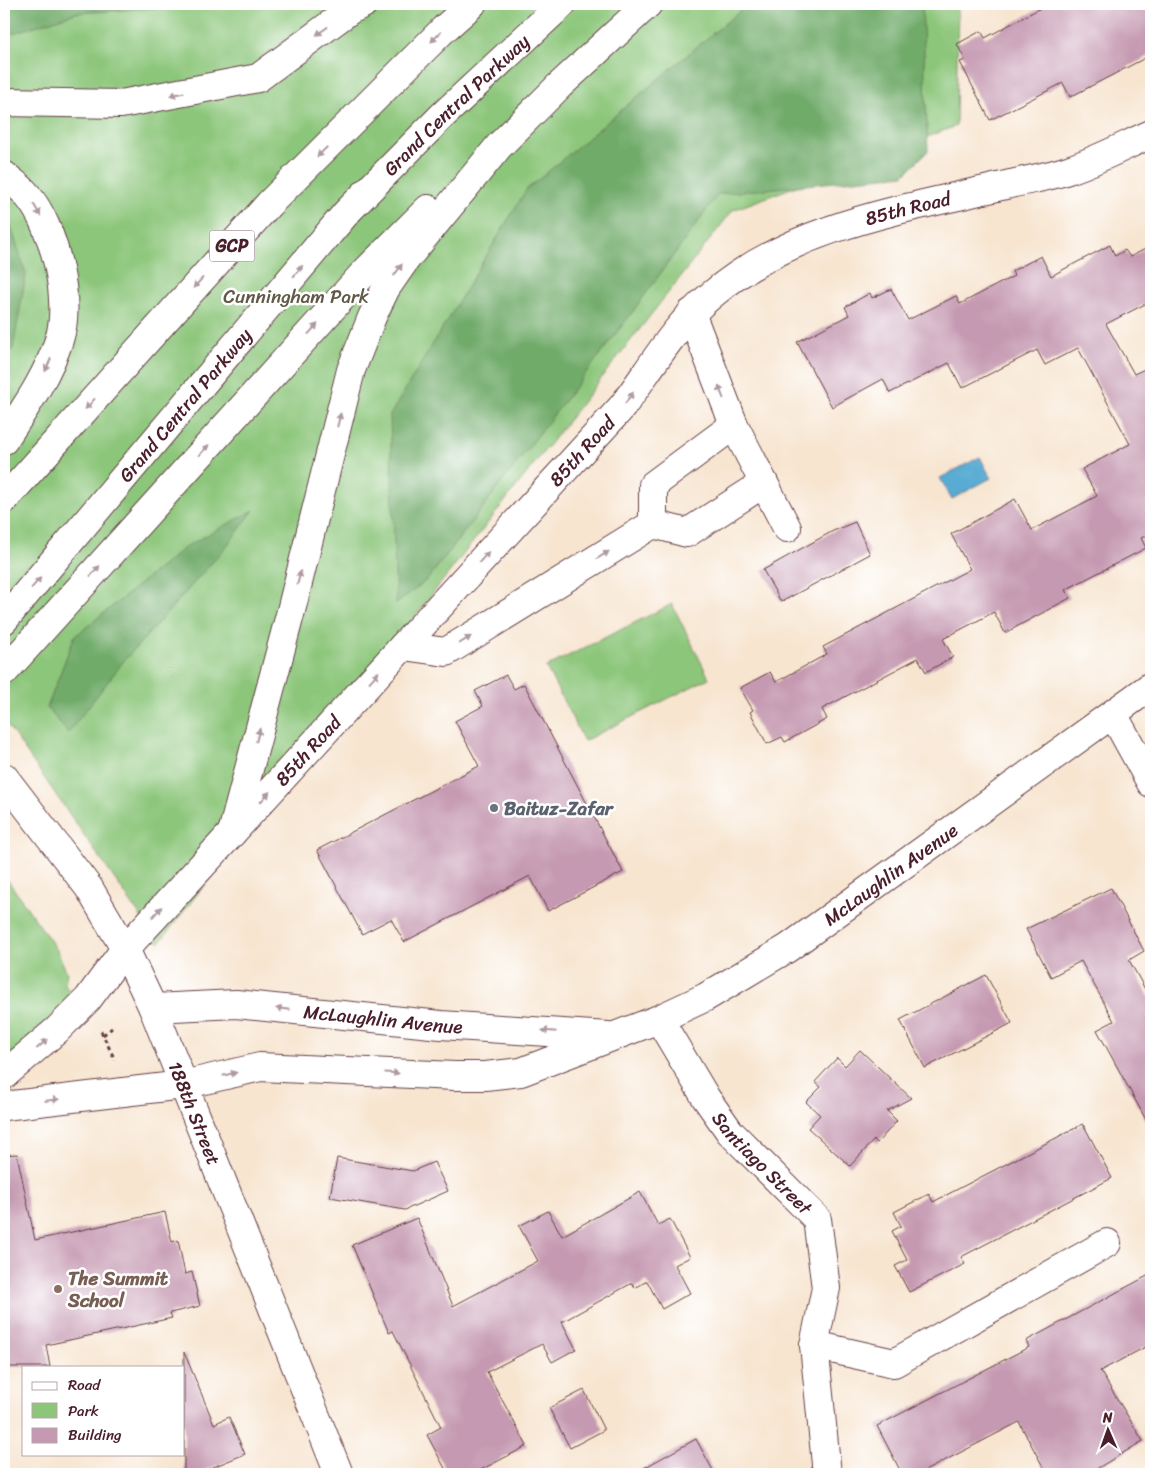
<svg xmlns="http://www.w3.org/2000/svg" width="1155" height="1478" font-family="Sriracha,sans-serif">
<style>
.green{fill:#8cc67a;stroke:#6b7252}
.forest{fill:#71ab6a;stroke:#5e654a}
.water{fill:#58abd3;stroke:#51657f}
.building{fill:#c599b1}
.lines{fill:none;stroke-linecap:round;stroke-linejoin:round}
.minor-casing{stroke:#643d44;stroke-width:30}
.major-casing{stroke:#643d44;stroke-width:30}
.highway-casing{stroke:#643d44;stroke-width:30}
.path{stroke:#643d44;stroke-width:3;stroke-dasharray:4 4;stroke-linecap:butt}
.minor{stroke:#fff;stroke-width:28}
.major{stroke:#fff;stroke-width:28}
.highway{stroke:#fff;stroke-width:28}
.oneway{fill:#ae9aa0}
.worship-dot{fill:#6b7280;stroke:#fff;stroke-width:2}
.education-dot{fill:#8d6e63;stroke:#fff;stroke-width:2}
.labels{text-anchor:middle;stroke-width:5;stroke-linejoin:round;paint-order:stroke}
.shield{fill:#fff;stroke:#80626b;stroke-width:1}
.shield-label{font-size:18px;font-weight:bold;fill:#4a1f2b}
.street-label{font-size:19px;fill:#4a1f2b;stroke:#fff}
.park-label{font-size:19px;fill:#615947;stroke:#fff}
.worship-label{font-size:19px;font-weight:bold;fill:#5b616d;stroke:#fff;text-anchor:start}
.education-label{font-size:19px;font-weight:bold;fill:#785e54;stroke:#fff;text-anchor:start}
</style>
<rect width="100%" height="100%" fill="#fff"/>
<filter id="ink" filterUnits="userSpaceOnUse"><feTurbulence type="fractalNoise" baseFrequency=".02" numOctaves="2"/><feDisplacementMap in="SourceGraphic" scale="10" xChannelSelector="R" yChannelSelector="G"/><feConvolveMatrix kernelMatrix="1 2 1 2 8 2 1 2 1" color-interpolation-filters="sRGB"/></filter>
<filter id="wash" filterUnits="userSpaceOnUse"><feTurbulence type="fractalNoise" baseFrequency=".0096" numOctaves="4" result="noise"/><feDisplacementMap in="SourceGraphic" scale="20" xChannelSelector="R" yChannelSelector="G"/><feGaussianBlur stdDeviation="1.12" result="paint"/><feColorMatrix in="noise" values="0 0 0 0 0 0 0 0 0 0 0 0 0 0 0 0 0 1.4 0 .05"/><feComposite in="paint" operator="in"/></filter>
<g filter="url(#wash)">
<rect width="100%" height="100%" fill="#f7e5d0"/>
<path class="green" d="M 4,4 L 958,4 L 956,126 L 733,210 L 159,943 L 4,720 Z
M 672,604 L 709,678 L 584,741 L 546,667 Z
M 4,875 L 57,950 L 67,973 L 65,984 L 72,996 L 4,1068 Z"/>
<path class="forest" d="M 4,4 L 223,4 L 76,13 L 4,36 Z
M 748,4 L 922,4 L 928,151 L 904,175 L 718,194 L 631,314 L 428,579 L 396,604 L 390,415 L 526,190 Z
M 4,210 L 6,210 L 26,274 L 13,349 L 4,356 Z
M 254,510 L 225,548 L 123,662 L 68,733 L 47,708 L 74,637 L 187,546 Z"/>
<path class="water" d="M 980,457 L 991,478 L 952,499 L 940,478 Z"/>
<g id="blocks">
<path class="building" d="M 1048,4 L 1151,4 L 1151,55 L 1070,97 L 1063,83 L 990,120 L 960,62 L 965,60 L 957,44 L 981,31 L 985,38 Z
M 1110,245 L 1115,256 L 1125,250 L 1130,257 L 1151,246 L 1151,301 L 1106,324 L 1134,374 L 1151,366 L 1151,533 L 1141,538 L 1146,548 L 1065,590 L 1070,598 L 1005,633 L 994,612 L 943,639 L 953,657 L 926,672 L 918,658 L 822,709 L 827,719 L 785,742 L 782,737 L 767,744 L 750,712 L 753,710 L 740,688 L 770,672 L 776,682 L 827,654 L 823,647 L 970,569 L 951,534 L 1015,499 L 1032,530 L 1097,496 L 1082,469 L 1130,444 L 1078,348 L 1045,365 L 1037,350 L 962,388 L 949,363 L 890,393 L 883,379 L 832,407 L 797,342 L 849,315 L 845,307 L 870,293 L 872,298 L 891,289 L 908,320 L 956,296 L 960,304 L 1014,276 L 1012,271 L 1041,256 L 1051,276 Z
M 855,522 L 870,554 L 781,602 L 763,570 L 833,531 Z
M 506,675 L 514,689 L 524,684 L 623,872 L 548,911 L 530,876 L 404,942 L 391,919 L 362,934 L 317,850 L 479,766 L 455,721 L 483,706 L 475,691 Z
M 1111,888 L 1144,951 L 1129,960 L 1151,1000 L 1151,1129 L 1097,1030 L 1114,1021 L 1081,961 L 1051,977 L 1026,929 Z
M 986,975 L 1012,1023 L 925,1068 L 900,1020 Z
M 860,1050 L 911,1098 L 887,1111 L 897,1121 L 877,1143 L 874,1140 L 850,1166 L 808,1128 L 820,1115 L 806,1102 L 821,1087 L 815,1082 L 837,1058 L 845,1066 Z
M 1083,1124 L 1112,1178 L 961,1257 L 965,1264 L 909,1292 L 895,1266 L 907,1260 L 892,1231 L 901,1226 L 894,1212 L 929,1194 L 933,1202 Z
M 17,1154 L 35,1240 L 165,1212 L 172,1242 L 178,1240 L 185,1274 L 192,1272 L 200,1306 L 170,1313 L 172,1318 L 46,1345 L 50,1367 L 4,1367 L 4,1155 Z
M 337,1158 L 413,1171 L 434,1162 L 448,1191 L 405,1210 L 330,1197 Z
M 640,1192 L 658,1225 L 670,1219 L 690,1257 L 675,1265 L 690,1293 L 662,1309 L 647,1281 L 635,1288 L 632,1283 L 562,1322 L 576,1349 L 552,1362 L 542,1344 L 487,1372 L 527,1446 L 473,1474 L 448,1474 L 427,1435 L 441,1427 L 393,1331 L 389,1333 L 352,1245 L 417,1218 L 453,1306 L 538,1261 L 519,1226 L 548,1211 L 562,1236 Z
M 1151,1274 L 1151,1344 L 1100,1371 L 1143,1441 L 1088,1474 L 1047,1474 L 1019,1422 L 919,1474 L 902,1474 L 877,1426 L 1029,1347 L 1026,1341 Z
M 184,1352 L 214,1424 L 229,1417 L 245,1454 L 196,1474 L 184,1474 Z
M 584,1390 L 604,1430 L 570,1448 L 549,1408 Z
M 696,1439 L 715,1474 L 633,1474 Z"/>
</g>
</g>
<g filter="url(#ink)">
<use href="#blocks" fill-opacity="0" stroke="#643d44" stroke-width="1"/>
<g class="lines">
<g class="minor-casing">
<g id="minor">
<path d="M 691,313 L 734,425 L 787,528"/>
<path d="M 653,524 L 653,485 L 734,425"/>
<path d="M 403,646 L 446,652 L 653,524 L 687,533 L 764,483"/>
<path d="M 1113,714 L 1151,783"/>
<path id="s1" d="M 4,777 L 89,888 L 125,949 L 153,1008 L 339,1474"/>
<path id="s2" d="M 232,833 L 622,407 C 651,368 675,324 714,293 C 795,225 906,209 1006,185 C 1026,180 1048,177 1068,170 C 1096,161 1124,146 1151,134"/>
<path id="s3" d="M 153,1008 L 236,1004 L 441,1025 L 608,1036"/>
<path id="s4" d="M 659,1019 L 706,1098 L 730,1132 L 817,1219 L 826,1288 L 814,1345 L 827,1474"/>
<path id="s5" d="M 183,1085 L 260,1067 L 455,1076 L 485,1076 L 521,1072 L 659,1019 L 706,997 L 788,948 L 1151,686"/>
<path d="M 814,1345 L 894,1363 L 1107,1243"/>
</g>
</g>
<g class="major-casing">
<path id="major" d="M 4,1075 L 57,1030 L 88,999 L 125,949 L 232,833
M 4,1106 L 183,1085"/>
</g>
<g class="highway-casing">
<g id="highway">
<path d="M 4,102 L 121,104 L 258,78 L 350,10 L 363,4"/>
<path d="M 4,175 C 11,181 21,187 27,195 C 54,226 72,300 59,340 C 47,377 25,408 4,440"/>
<path d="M 4,500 L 269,204 L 444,29 L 472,4"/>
<path id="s6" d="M 4,620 L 347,212 L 442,116 L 562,4"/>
<path d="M 4,672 L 363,274 L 428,209"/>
<path d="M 232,833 L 292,607 L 351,370 L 372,317 L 386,288 L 406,259 L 499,146 L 559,86 L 648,4"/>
</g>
</g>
<path class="path" d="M 101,1031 L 115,1060
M 103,1035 L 112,1028"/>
<use href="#minor" class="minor"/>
<use href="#major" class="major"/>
<use href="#highway" class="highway"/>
</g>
<defs><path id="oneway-solid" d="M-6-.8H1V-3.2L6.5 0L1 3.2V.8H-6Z" transform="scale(1.25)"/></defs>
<g class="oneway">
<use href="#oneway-solid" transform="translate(322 31) rotate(144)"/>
<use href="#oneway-solid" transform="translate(436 37) rotate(135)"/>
<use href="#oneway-solid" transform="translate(177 94) rotate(169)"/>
<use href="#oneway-solid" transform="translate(322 152) rotate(135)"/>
<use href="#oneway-solid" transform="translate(37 210) rotate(60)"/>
<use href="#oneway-solid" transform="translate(398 270) rotate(-55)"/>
<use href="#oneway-solid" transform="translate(298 271) rotate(-50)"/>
<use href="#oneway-solid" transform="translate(198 283) rotate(132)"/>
<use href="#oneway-solid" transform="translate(313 329) rotate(-48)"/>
<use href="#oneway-solid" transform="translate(48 365) rotate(114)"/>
<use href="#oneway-solid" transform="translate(721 392) rotate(-111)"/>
<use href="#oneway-solid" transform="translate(629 398) rotate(-53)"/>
<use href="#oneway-solid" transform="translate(90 404) rotate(132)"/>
<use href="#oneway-solid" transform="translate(339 420) rotate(-76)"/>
<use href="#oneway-solid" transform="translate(204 450) rotate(-48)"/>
<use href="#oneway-solid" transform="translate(603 555) rotate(-32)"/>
<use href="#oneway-solid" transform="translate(484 557) rotate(-48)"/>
<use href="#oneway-solid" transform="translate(95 571) rotate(-48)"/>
<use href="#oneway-solid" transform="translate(299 578) rotate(-76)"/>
<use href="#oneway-solid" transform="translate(36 583) rotate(-48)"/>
<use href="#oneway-solid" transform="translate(465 640) rotate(-32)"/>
<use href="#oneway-solid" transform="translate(374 677) rotate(-48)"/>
<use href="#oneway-solid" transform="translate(258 735) rotate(-75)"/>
<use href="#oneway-solid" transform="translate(265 797) rotate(-48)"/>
<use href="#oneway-solid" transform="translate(157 912) rotate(-48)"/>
<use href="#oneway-solid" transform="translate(283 1009) rotate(-174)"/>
<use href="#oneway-solid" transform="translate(549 1031) rotate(-175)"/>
<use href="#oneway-solid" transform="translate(42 1044) rotate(-42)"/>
<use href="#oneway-solid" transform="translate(392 1073) rotate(3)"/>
<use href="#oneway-solid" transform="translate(230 1074) rotate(-13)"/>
<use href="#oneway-solid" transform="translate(52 1100) rotate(-7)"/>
</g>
</g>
<circle class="worship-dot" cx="494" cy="808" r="5"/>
<circle class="education-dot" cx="58" cy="1289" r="5"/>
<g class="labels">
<rect class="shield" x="209.5" y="230.5" width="45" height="31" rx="4"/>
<g class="shield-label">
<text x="232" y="252">GCP</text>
</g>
<g class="street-label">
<text dy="7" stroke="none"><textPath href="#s6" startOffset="686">Grand Central Parkway</textPath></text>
<text dy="7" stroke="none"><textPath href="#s2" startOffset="938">85th Road</textPath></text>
<text dy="7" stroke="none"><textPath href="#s6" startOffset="281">Grand Central Parkway</textPath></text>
<text dy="7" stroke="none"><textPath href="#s2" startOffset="518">85th Road</textPath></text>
<text dy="7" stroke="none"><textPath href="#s2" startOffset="112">85th Road</textPath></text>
<text dy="7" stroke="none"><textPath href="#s5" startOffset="762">McLaughlin Avenue</textPath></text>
<text dy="7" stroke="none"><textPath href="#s3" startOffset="231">McLaughlin Avenue</textPath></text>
<text dy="7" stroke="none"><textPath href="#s1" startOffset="389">188th Street</textPath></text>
<text dy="7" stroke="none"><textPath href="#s4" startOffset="178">Santiago Street</textPath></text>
</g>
<g class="park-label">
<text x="296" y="303">Cunningham Park</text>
</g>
<g class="worship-label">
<text x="504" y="815">Baituz-Zafar</text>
</g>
<g class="education-label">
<text x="68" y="1285">The Summit<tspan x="68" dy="22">School</tspan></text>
</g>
</g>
<rect width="1155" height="1478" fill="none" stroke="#fff" stroke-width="20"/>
<rect x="22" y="1366" width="162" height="90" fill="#ffffff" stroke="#b7a5aa"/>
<rect x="32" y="1382" width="25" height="8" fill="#ffffff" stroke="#b7a5aa"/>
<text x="68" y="1390" font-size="15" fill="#4a1f2b">Road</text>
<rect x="32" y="1403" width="25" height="15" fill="#8cc67a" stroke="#b7a5aa"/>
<text x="68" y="1416" font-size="15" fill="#4a1f2b">Park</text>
<rect x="32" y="1428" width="25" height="15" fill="#c599b1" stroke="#b7a5aa"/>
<text x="68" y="1440" font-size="15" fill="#4a1f2b">Building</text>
<g transform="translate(1108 1430) rotate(358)" stroke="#ffffff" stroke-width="4" paint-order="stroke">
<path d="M0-4L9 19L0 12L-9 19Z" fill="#4a1f2b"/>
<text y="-8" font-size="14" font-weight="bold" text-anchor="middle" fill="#4a1f2b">N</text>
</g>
</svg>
